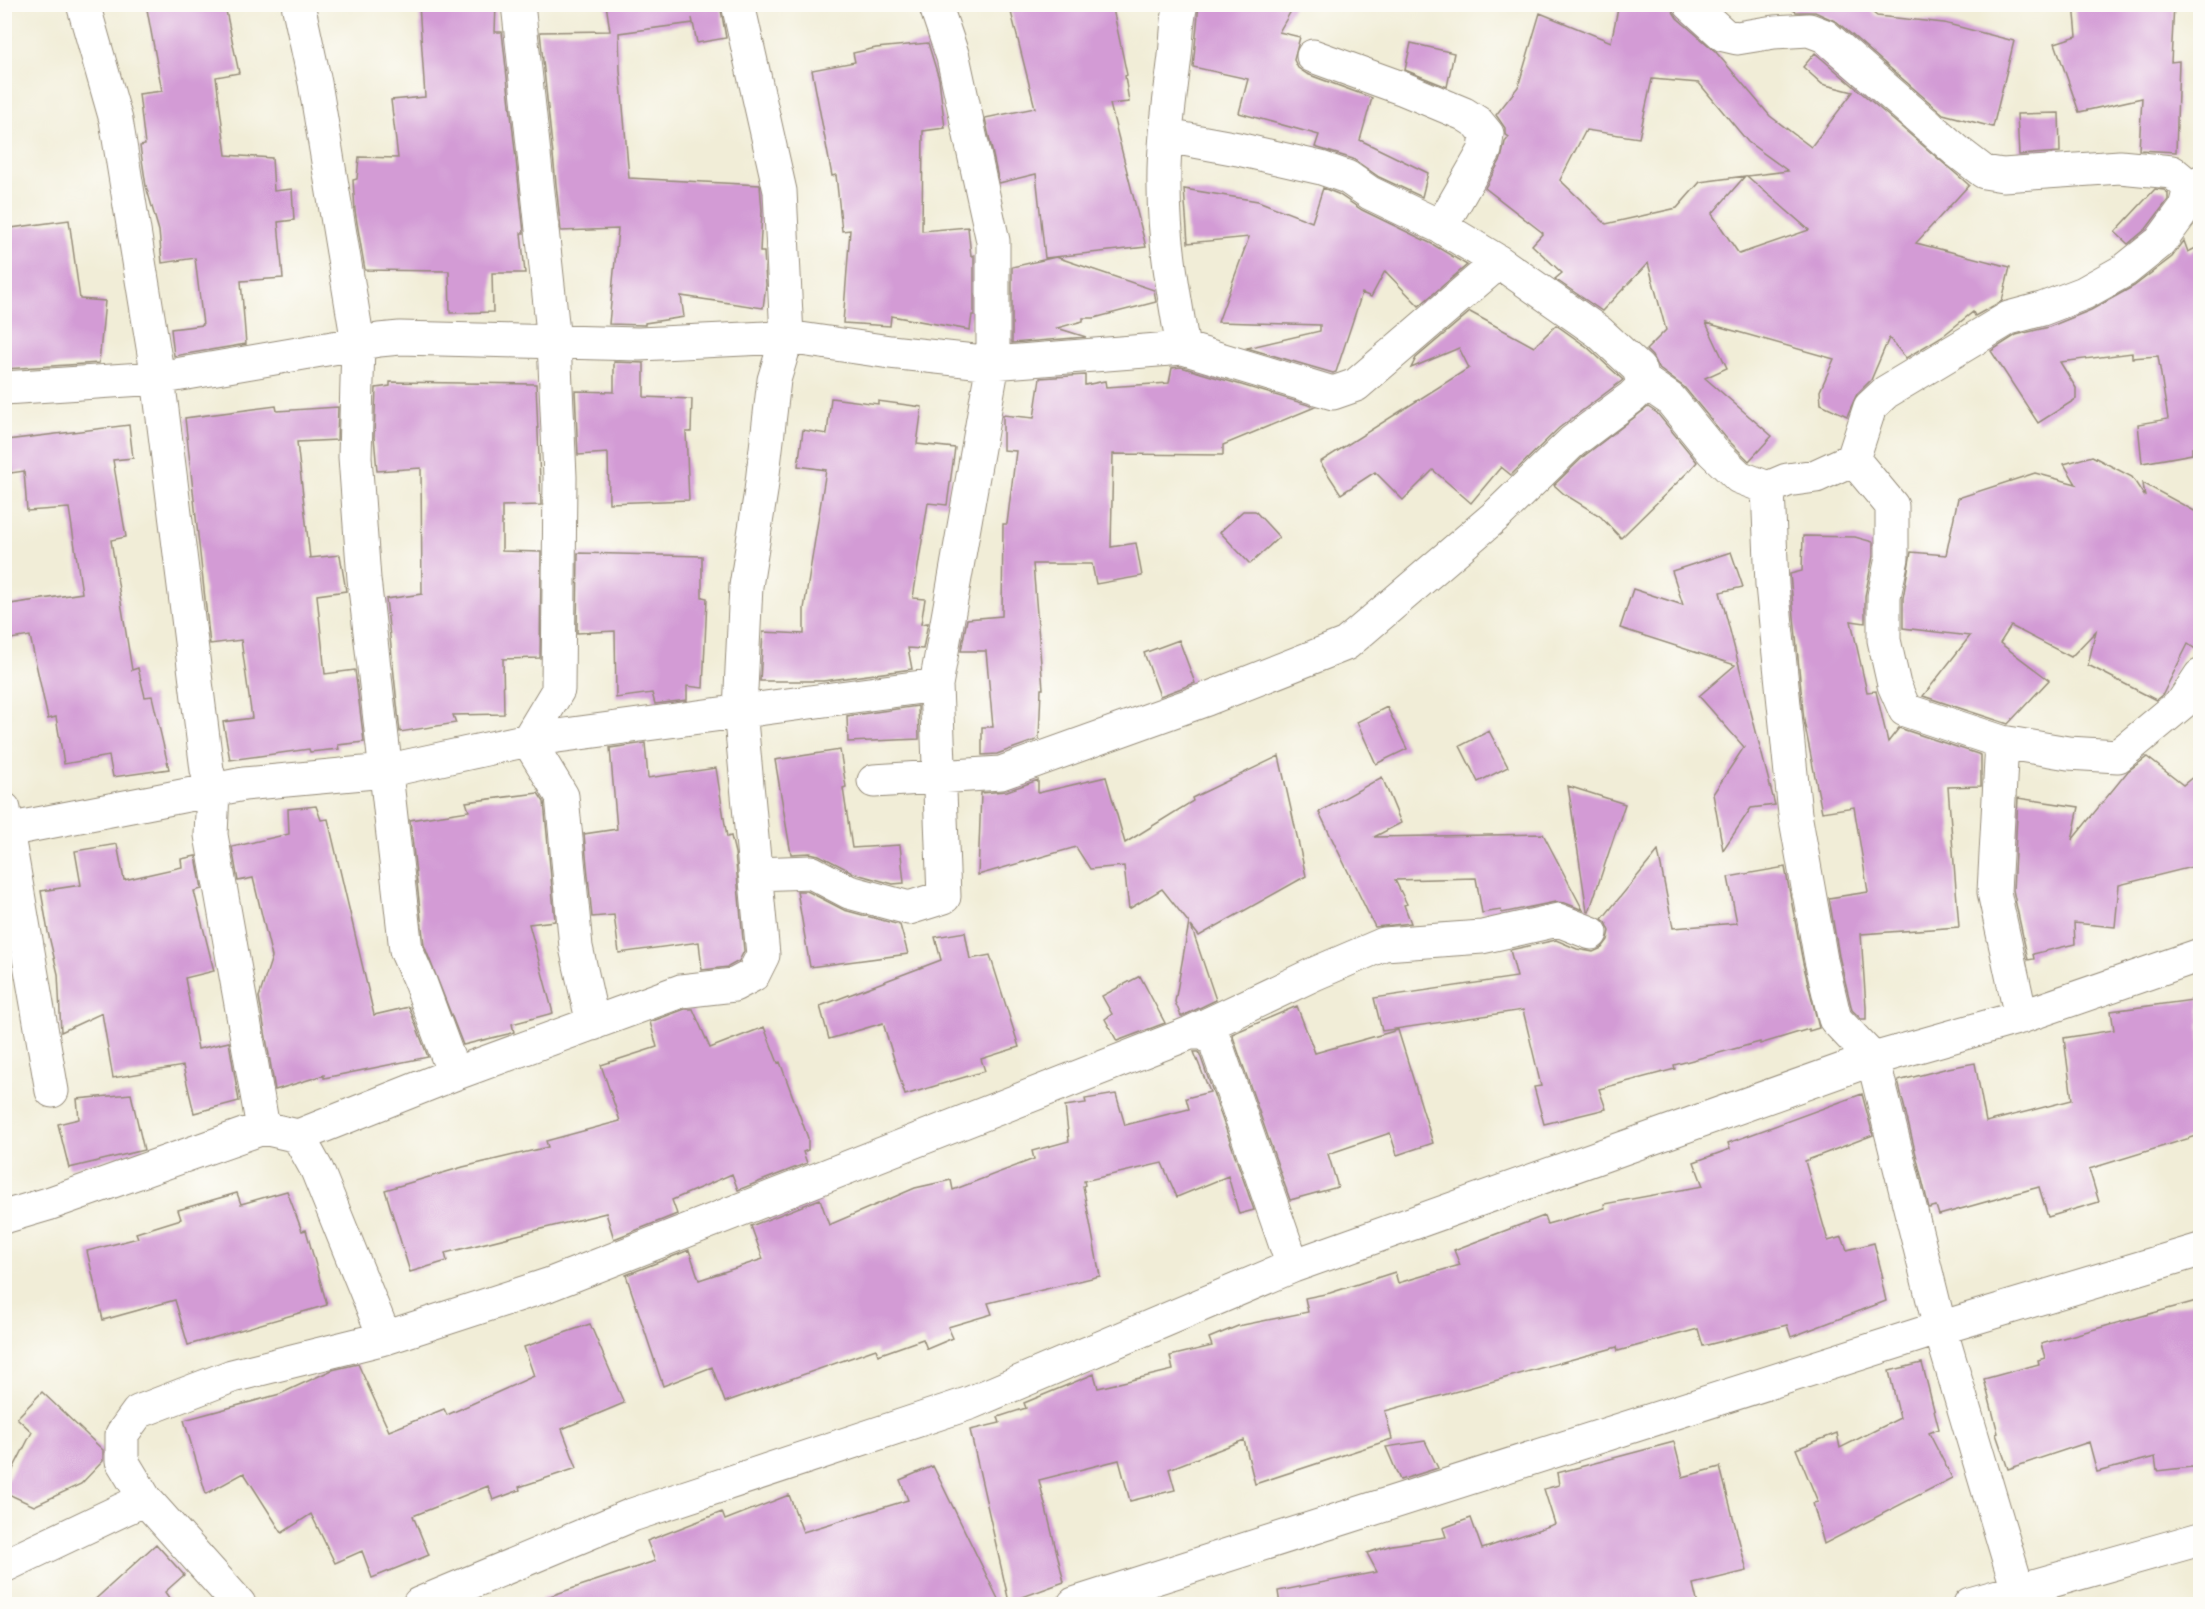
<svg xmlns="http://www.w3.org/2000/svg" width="2205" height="1609" font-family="Dekko,sans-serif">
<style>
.building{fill:#d39bd5;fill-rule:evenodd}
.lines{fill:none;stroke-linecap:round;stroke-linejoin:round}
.minor-casing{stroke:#968c7a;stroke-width:35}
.minor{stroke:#fff;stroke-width:33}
</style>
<rect width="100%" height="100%" fill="#fdfcf7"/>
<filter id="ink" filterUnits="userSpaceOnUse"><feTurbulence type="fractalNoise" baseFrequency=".0167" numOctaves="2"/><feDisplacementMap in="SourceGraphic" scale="12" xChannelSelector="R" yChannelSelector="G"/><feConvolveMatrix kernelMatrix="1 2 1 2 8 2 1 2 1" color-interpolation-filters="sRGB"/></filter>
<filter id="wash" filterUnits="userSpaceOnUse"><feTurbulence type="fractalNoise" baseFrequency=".008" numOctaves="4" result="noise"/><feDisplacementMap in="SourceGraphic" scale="24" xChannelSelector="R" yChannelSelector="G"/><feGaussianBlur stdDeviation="1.35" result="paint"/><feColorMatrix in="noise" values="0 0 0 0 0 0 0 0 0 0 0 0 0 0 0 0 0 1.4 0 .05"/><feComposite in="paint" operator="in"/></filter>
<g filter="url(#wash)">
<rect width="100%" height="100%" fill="#f1edd7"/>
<g id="blocks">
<path class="building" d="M 146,4 L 196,4 L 196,8 L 225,6 L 239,73 L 216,77 L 226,155 L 272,158 L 274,191 L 292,189 L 294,220 L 278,222 L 283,278 L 241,281 L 246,344 L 174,356 L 171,329 L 203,325 L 195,258 L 162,263 L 159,231 L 146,186 L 140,146 L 145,145 L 139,94 L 162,91 Z
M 419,4 L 496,4 L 495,32 L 502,32 L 524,233 L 521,233 L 525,273 L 492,273 L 493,312 L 450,313 L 449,271 L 365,270 L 355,211 L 353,180 L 357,179 L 359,157 L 398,158 L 391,100 L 425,97 Z
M 606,4 L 720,4 L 726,38 L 697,43 L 692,18 L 693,23 L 619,33 L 620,71 L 629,178 L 760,185 L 762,211 L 760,252 L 764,252 L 766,285 L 763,308 L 681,296 L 684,317 L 645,323 L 645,325 L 609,324 L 618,229 L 561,231 L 540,32 L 610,31 Z
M 1009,4 L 1112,4 L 1127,75 L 1125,76 L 1129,102 L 1110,104 L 1146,247 L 1045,258 L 1036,174 L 999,183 L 985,118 L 1035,108 Z
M 1199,4 L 1295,4 L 1279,32 L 1300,37 L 1294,60 L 1298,68 L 1307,74 L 1372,98 L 1360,140 L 1428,173 L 1422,197 L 1379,177 L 1353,159 L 1315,147 L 1319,135 L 1239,113 L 1248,79 L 1193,67 Z
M 1619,4 L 1672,4 L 1672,10 L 1677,18 L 1715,51 L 1770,116 L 1811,147 L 1853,92 L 1822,84 L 1803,67 L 1815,53 L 1969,185 L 1916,243 L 2010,267 L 2002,301 L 1975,316 L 1973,312 L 1944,335 L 1906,358 L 1889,338 L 1871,380 L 1857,394 L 1847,416 L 1821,404 L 1820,391 L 1834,359 L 1706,323 L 1727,368 L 1705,378 L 1772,436 L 1749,461 L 1727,439 L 1684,387 L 1658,368 L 1652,356 L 1646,350 L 1666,330 L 1648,263 L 1602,311 L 1555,279 L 1562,273 L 1532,245 L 1543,233 L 1485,188 L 1501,159 L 1505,142 L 1509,137 L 1505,134 L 1505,128 L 1496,115 L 1518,87 L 1540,13 L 1611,42 ZM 1652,79 L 1699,83 L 1748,142 L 1788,171 L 1747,176 L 1809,230 L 1739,254 L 1712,214 L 1745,176 L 1700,182 L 1677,208 L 1606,224 L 1560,180 L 1586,130 L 1639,138 Z
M 1784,4 L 1862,4 L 1877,16 L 1944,23 L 2014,41 L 1993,127 L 1943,114 L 1837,22 L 1815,12 L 1796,12 Z
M 2074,4 L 2174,4 L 2171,62 L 2179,61 L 2176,152 L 2139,150 L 2142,98 L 2079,112 L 2055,43 L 2077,36 Z
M 928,43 L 939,79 L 945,128 L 923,131 L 922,231 L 968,227 L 971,256 L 974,255 L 974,315 L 972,315 L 970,330 L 891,316 L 890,326 L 843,323 L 850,230 L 842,231 L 836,175 L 832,176 L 812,70 L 855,62 L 853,53 L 876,48 Z
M 1411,43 L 1454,53 L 1447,87 L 1405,70 Z
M 2059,113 L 2060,152 L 2019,155 L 2017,114 Z
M 1323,188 L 1338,194 L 1362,210 L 1432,244 L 1467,265 L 1419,306 L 1385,271 L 1371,297 L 1362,293 L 1336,372 L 1333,373 L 1247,348 L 1320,331 L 1320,325 L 1218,322 L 1249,237 L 1188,243 L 1184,189 L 1258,201 L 1312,222 Z
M 2155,189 L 2164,190 L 2168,193 L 2168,200 L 2146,229 L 2128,244 L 2115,232 Z
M 69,220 L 80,299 L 105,301 L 99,363 L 4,369 L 4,229 Z
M 2184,241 L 2188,252 L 2200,246 L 2200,447 L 2192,448 L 2192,454 L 2142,463 L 2138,424 L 2168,419 L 2158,356 L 2132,358 L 2132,353 L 2060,362 L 2076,388 L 2076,399 L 2038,423 L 1991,351 L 2016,335 L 2049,327 L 2091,310 L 2134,286 L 2172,257 Z
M 1056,257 L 1154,290 L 1156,302 L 1094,318 L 1083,318 L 1083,321 L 1057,328 L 1086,337 L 1012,343 L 1012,267 Z
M 1470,312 L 1534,347 L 1556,325 L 1587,347 L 1623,380 L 1559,428 L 1511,475 L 1501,467 L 1471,503 L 1433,470 L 1403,500 L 1375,472 L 1341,494 L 1320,462 L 1469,368 L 1459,348 L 1411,368 L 1416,358 Z
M 614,362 L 644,363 L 644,397 L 692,399 L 691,432 L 686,432 L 689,500 L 609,503 L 608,453 L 578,455 L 575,391 L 614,392 Z
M 1181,367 L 1315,407 L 1223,445 L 1223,455 L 1113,454 L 1111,547 L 1136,543 L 1142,576 L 1096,584 L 1092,564 L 1033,564 L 1043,689 L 1041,689 L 1039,739 L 997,754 L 982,755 L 982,727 L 993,727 L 986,651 L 961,651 L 967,619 L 1002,616 L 1003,524 L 1007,524 L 1016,451 L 1003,450 L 1003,415 L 1034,418 L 1040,378 L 1085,375 L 1085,385 L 1105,381 L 1106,387 L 1169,383 L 1172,368 Z
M 390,382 L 536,384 L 541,505 L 502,506 L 502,551 L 541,552 L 540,658 L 503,659 L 504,714 L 453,715 L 456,723 L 400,732 L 386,599 L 422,594 L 421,468 L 377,471 L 374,437 L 376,388 L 390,386 Z
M 831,398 L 878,404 L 878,401 L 922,407 L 917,444 L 955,448 L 947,505 L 928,503 L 913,598 L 925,599 L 921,624 L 928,623 L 923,649 L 908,648 L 912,669 L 823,681 L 760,681 L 763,632 L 804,634 L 804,609 L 826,470 L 798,466 L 803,430 L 827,434 Z
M 276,406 L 277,411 L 338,407 L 337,440 L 297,442 L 310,558 L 340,555 L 346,591 L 317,595 L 325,674 L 355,670 L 364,742 L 338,745 L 339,749 L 310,752 L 309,749 L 230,760 L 223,722 L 252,718 L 241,640 L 210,644 L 185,418 Z
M 1648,407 L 1657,413 L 1697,462 L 1691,469 L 1621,538 L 1600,516 L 1564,494 L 1554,485 L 1584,456 Z
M 129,425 L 133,458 L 113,460 L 126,537 L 111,540 L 132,670 L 138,668 L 145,697 L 152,696 L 169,769 L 113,777 L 109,756 L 64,764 L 56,717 L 48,719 L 30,636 L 4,640 L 4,605 L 82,593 L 69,508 L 27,511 L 24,471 L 11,473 L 7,440 Z
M 2092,456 L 2132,477 L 2145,497 L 2143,483 L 2200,514 L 2200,652 L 2188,644 L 2163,694 L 2156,700 L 2088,665 L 2096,631 L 2071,657 L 2011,626 L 2000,643 L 2049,680 L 2008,724 L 1923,696 L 1970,636 L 1903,628 L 1903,598 L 1911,552 L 1946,555 L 1958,498 L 2035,473 L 2076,484 L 2064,464 Z
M 1243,511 L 1255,511 L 1279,537 L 1250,564 L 1220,532 Z
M 1803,536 L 1855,537 L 1873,542 L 1873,556 L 1865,596 L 1865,623 L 1851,621 L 1867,692 L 1876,691 L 1888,742 L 1899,728 L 1981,755 L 1981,786 L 1948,787 L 1959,927 L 1861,934 L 1866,1007 L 1866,1019 L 1861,1019 L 1852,1010 L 1839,956 L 1829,898 L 1868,892 L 1854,807 L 1822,812 L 1804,721 L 1790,574 L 1802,571 Z
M 1731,552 L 1743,587 L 1720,592 L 1775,805 L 1751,808 L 1723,850 L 1713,794 L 1744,747 L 1699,696 L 1735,665 L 1620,628 L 1633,589 L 1683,605 L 1672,571 Z
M 578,553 L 702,556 L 702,597 L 707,598 L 703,688 L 687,686 L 687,700 L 655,704 L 652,693 L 616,698 L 615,631 L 577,633 Z
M 1179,640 L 1195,683 L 1160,696 L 1144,653 Z
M 918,706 L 919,739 L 848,742 L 847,716 Z
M 1387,707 L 1407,749 L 1376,764 L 1357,722 Z
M 1489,731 L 1508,767 L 1478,782 L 1460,746 Z
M 645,743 L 648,778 L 716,768 L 727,837 L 731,836 L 735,853 L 744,951 L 739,961 L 728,967 L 702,970 L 699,942 L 619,953 L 614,915 L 592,917 L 584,834 L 617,829 L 610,748 Z
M 840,750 L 846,787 L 843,788 L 852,848 L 900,845 L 904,883 L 893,884 L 856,874 L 819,855 L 810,853 L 791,854 L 775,760 Z
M 1279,756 L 1306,876 L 1199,936 L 1191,926 L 1216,1000 L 1183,1016 L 1181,1016 L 1175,1002 L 1189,923 L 1162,889 L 1129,909 L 1124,866 L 1090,869 L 1076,847 L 978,875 L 981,793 L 1007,791 L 1038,780 L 1038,793 L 1106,777 L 1125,843 L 1193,801 L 1192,798 Z
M 2147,757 L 2183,785 L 2200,771 L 2200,865 L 2119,885 L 2115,927 L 2074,923 L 2075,944 L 2033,954 L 2034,959 L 2028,960 L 2013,890 L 2018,798 L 2079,807 L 2072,840 L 2128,771 Z
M 1382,777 L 1401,823 L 1374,837 L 1543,834 L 1583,910 L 1565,903 L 1555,902 L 1502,913 L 1501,910 L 1482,913 L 1476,878 L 1395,880 L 1407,904 L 1404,905 L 1411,923 L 1375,927 L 1319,812 Z
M 1568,786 L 1625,804 L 1589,912 L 1587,911 Z
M 538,793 L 544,802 L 555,921 L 529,924 L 553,1013 L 512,1024 L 514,1032 L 508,1034 L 463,1045 L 424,945 L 410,820 L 469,811 L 466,802 Z
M 316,806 L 321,820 L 328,819 L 374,1015 L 409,1007 L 428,1057 L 324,1078 L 324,1075 L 275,1090 L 259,997 L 272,957 L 253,878 L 238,881 L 232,847 L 289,834 L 288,809 Z
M 117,844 L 124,880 L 182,867 L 181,859 L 196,856 L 202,889 L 194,891 L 214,971 L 185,978 L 198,1049 L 229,1042 L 239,1101 L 194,1113 L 183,1066 L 113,1078 L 102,1013 L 61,1032 L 58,974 L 48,932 L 41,891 L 81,885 L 75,851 Z
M 1658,851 L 1673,928 L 1737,923 L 1728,877 L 1785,867 L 1803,963 L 1819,1028 L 1809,1031 L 1809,1029 L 1760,1044 L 1760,1042 L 1674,1065 L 1675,1069 L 1599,1089 L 1606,1109 L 1544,1124 L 1534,1087 L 1541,1086 L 1523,1010 L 1382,1031 L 1374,998 L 1517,977 L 1510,950 L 1556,940 L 1577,949 L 1593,952 L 1602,948 L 1608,940 L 1610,931 L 1606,922 L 1602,919 Z
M 797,891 L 807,891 L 844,910 L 900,925 L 908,954 L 810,967 Z
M 965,932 L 970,959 L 990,955 L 1019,1047 L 981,1059 L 985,1071 L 905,1095 L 883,1023 L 829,1039 L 820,1006 L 941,960 L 935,937 Z
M 1140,976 L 1165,1023 L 1117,1041 L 1105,1019 L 1112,1014 L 1102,996 Z
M 2200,999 L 2200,1135 L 2089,1169 L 2099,1202 L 2048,1217 L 2039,1187 L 1939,1215 L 1936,1206 L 1929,1208 L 1898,1081 L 1948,1068 L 1975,1063 L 1986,1122 L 2072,1100 L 2064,1038 L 2114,1030 L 2111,1011 Z
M 1297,1006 L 1315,1053 L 1398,1030 L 1433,1143 L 1397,1155 L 1390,1133 L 1328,1154 L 1338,1187 L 1290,1200 L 1232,1034 Z
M 685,1009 L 693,1009 L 710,1048 L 764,1027 L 778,1063 L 780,1062 L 808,1138 L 808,1150 L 803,1152 L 807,1163 L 738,1190 L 732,1174 L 672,1200 L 677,1214 L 614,1239 L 606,1213 L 445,1253 L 447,1261 L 410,1272 L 385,1190 L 463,1167 L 548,1147 L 546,1141 L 620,1121 L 601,1065 L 657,1047 L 650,1022 Z
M 1194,1052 L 1199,1052 L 1254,1210 L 1239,1214 L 1228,1176 L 1177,1197 L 1162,1163 L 1084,1181 L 1085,1185 L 1083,1186 L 1100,1276 L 988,1303 L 992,1314 L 948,1327 L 953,1338 L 927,1349 L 923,1339 L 878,1355 L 876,1349 L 725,1402 L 712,1367 L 663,1386 L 626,1275 L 689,1250 L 699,1280 L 763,1259 L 751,1226 L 820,1199 L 829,1225 L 915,1188 L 951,1180 L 953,1190 L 1034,1159 L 1032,1151 L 1069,1141 L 1065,1106 L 1086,1103 L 1085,1099 L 1116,1094 L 1125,1125 L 1189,1109 L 1186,1098 L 1210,1092 Z
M 131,1094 L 144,1150 L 69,1168 L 58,1124 L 79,1119 L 77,1099 Z
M 1862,1094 L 1873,1135 L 1805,1161 L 1828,1241 L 1842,1237 L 1847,1250 L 1874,1243 L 1883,1278 L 1881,1278 L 1886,1301 L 1791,1337 L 1787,1325 L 1703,1346 L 1698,1329 L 1618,1351 L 1617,1347 L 1385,1411 L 1392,1439 L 1255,1484 L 1244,1440 L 1169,1469 L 1175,1490 L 1130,1501 L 1119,1460 L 1039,1480 L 1064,1582 L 1009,1602 L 970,1430 L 1000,1423 L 998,1417 L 1026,1408 L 1024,1403 L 1094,1374 L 1098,1388 L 1173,1370 L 1170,1356 L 1212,1346 L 1209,1338 L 1238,1326 L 1308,1312 L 1305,1298 L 1330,1293 L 1395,1272 L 1398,1283 L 1460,1265 L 1454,1250 L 1544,1216 L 1547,1224 L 1605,1208 L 1604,1204 L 1703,1186 L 1694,1162 L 1730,1149 L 1728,1143 Z
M 287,1191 L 302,1231 L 306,1230 L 327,1305 L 188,1345 L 175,1300 L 103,1320 L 87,1251 L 138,1238 L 136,1233 L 181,1219 L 178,1210 L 237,1193 L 241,1204 Z
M 2200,1300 L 2200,1466 L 2157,1471 L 2155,1457 L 2097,1472 L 2089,1442 L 2008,1469 L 1996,1434 L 1998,1433 L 1984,1379 L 2039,1364 L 2038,1360 L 2045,1358 L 2041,1344 Z
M 590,1324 L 624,1403 L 562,1429 L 577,1468 L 519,1487 L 520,1490 L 493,1500 L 488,1486 L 413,1516 L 429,1555 L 372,1578 L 362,1551 L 335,1563 L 311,1514 L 282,1533 L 244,1473 L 206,1494 L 184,1420 L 280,1394 L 332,1370 L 358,1364 L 389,1431 L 444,1409 L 447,1415 L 534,1376 L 524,1347 Z
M 1922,1363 L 1939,1429 L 1929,1433 L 1952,1478 L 1824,1544 L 1813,1503 L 1818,1502 L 1796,1449 L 1837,1433 L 1840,1448 L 1900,1418 L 1889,1371 Z
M 42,1392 L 103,1450 L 103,1461 L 81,1484 L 34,1506 L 4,1492 L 4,1487 L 32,1432 L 17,1418 Z
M 1425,1441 L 1438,1468 L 1400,1480 L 1386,1447 Z
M 1674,1442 L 1683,1477 L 1720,1467 L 1747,1571 L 1693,1584 L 1698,1605 L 1280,1605 L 1278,1591 L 1377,1572 L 1367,1553 L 1392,1545 L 1446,1537 L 1443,1528 L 1471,1518 L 1482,1549 L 1555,1524 L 1544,1489 L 1559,1485 L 1557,1473 Z
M 933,1466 L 1001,1605 L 542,1605 L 541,1599 L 655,1561 L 647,1541 L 722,1512 L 725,1520 L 789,1495 L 803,1532 L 908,1500 L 900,1480 Z
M 156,1544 L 184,1575 L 165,1592 L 174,1605 L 89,1605 Z"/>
</g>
</g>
<g filter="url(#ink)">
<use href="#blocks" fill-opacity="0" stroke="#968c7a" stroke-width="1.5"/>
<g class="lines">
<g class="minor-casing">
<path id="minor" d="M 83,4 L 116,120 L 158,378 L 207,770 L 213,791 L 211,835 L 263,1128
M 298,4 L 315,83 L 358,343 L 355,457 L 364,579 L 406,950 L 420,982 L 454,1074
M 518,4 L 554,342 L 560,477 L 558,690 L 528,740 L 562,796 L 576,947 L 593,1024
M 1181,4 C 1176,23 1177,44 1174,64 C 1169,105 1163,147 1164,188 C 1164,242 1174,295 1183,348
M 1690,4 L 1724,35 L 1737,38 L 1774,32 L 1809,30 L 1825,36 L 1958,152 L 1984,172 L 2003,175 L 2120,167 L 2172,172 L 2190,187
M 1313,56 L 1404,89 L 1464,114 L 1478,123 L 1487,134 L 1485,150 L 1441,227
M 1642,380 L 1670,399 L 1713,452 L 1739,477 L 1768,488 L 1787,480 L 1816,476 L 1853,459 L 1870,407 L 1886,392 L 2009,318 L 2042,309 L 2084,293 L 2125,270 L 2160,242 L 2185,208 L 2190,187 L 2200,182
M 4,388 L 158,378 L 379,340 L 400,338 L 639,344 L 787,337 L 890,352 L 993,363 L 1183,348 L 1333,393 L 1356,385 L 1499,262
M 1853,459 L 1892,506 L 1892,558 L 1884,596 L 1884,640 L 1894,685 L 1905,710 L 2002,742 L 2068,753 L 2118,756 L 2183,702 L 2200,676
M 1768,488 L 1772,585 L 1795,814 L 1821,960 L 1835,1019 L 1873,1059 L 1940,1328 L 2022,1604
M 2002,742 L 1994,892 L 2021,1017
M 874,781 L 1001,773 L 1207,699 L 1346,644 L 1498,514 L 1572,442 L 1632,397 L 1640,389 L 1642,380 L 1639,369 L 1599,332 L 1499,262 L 1441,227 L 1370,193 L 1347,177 L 1321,168 L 1238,149 L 1167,136
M 4,809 L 7,830 L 244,784 L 385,771 L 528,740 L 936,685 L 993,363 L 993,241 L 953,57 L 935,4
M 4,831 L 7,830 L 52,1091
M 755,874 L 811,872 L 849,892 L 909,908 L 944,897 L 936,685
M 1190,1033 L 1205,1033 L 1215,1041 L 1293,1266
M 298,1136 L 454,1074 L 681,991 L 734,985 L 753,975 L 763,955 L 740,710 L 746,586 L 761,491 L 774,380 L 787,337 L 780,191 L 738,4
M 4,1217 L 48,1204 L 263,1128 L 298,1136 L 317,1170 L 385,1338
M 4,1566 L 145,1499
M 239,1604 L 145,1499 L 122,1461 L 122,1434 L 138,1412 L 232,1376 L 385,1338 L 548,1285 L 1190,1033 L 1314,974 L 1384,944 L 1482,937 L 1558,920 L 1591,933
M 419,1604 L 632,1515 L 970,1403 L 1293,1266 L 1873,1059 L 2021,1017 L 2200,955
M 1074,1604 L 1940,1328 L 2200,1250
M 1970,1604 L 2200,1539"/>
</g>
<use href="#minor" class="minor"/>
</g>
</g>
<rect width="2205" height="1609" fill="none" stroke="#fdfcf7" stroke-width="24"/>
</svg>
